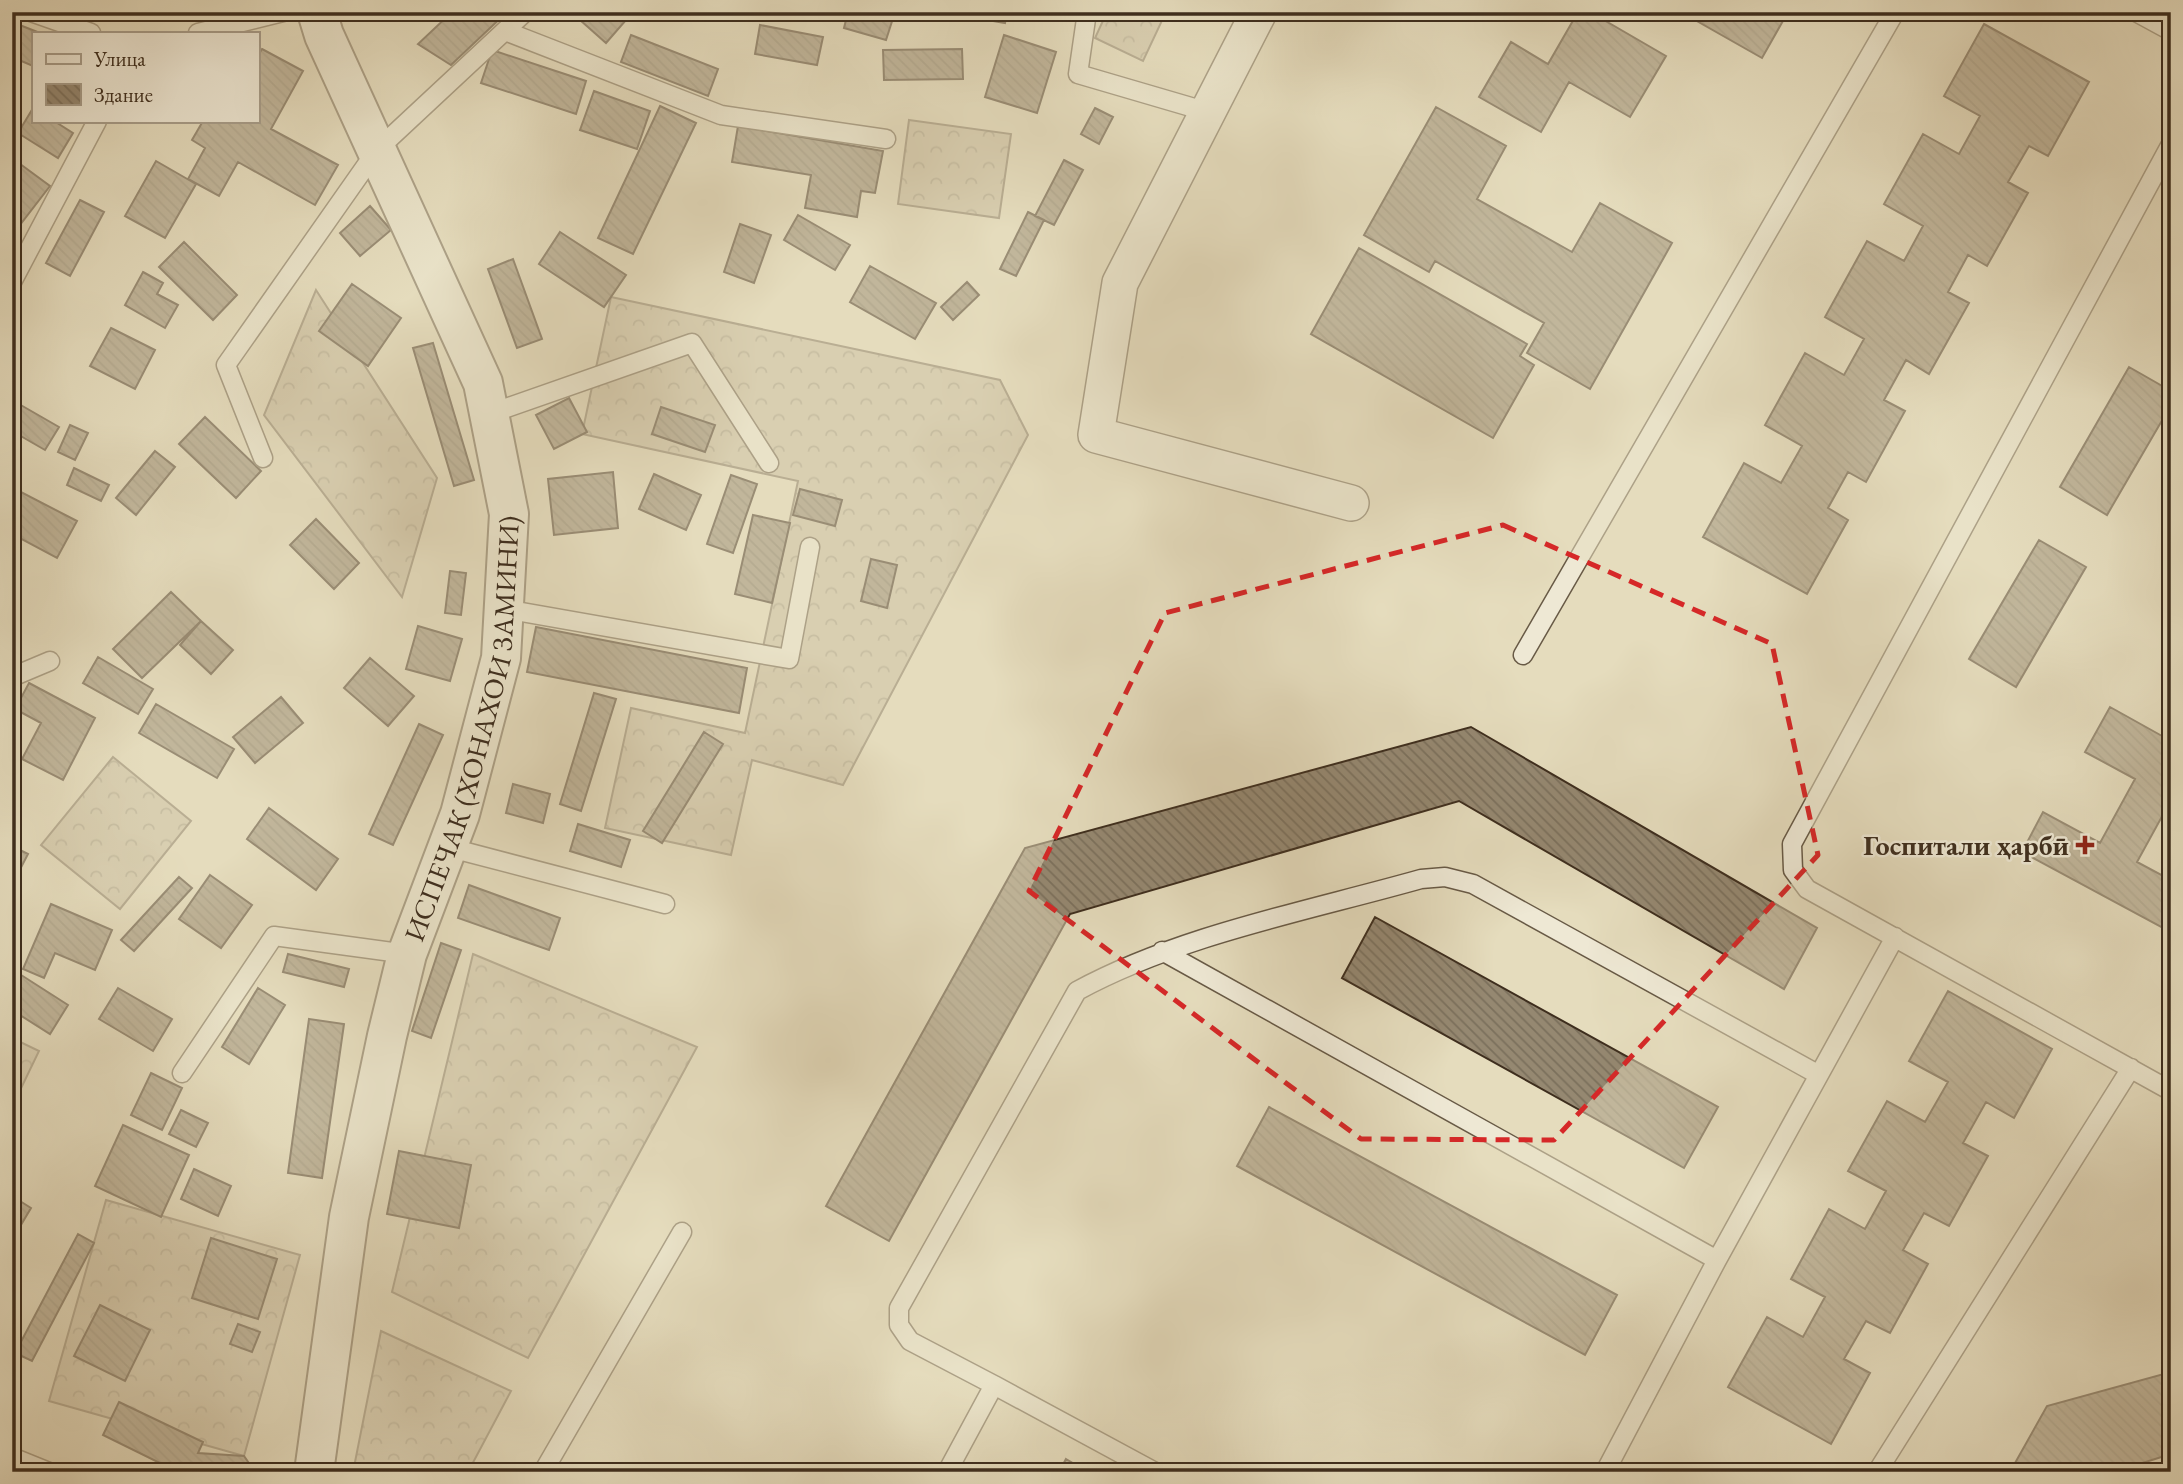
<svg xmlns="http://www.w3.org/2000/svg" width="2183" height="1484" font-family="'EB Garamond',serif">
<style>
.forest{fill:url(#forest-crowns);stroke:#847660;stroke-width:2}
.building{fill:url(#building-back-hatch);stroke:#3e2e1e;stroke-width:2}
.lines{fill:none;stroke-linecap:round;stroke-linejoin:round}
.service-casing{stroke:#685a46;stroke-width:21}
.minor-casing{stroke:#685a46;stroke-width:38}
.tertiary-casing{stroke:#685a46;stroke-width:42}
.service{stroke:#eee8d4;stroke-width:18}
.minor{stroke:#eee8d4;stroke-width:35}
.tertiary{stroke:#eee8d4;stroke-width:38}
.marked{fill:none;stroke:#d62828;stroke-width:5;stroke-dasharray:14 9;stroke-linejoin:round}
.poi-dot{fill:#8f2418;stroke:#eee8d4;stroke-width:2.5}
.labels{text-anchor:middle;stroke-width:5;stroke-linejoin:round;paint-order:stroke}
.street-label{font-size:28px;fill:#3e2e1e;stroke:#eee8d4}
.poi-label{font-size:28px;font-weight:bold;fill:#3e2e1e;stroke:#eee8d4;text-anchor:end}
</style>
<defs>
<pattern id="forest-crowns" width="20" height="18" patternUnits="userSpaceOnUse" patternTransform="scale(1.75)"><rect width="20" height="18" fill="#c9bea2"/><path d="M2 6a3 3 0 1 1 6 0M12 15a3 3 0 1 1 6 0" fill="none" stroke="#a59b83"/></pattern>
<pattern id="building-back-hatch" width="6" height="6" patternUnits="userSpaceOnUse" patternTransform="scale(1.75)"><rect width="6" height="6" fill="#958871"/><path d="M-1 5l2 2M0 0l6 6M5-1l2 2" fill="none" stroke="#7b705c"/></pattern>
</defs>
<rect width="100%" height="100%" fill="#e5dcbd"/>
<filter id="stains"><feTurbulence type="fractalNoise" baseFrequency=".00286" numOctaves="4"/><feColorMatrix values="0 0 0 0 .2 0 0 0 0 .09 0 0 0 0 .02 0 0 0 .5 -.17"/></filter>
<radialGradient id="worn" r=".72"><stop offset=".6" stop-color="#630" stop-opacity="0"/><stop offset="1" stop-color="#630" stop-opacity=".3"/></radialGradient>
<path class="forest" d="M 1107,12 L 1166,12 L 1143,61 L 1095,38 Z
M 909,120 L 1011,134 L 999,218 L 898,204 Z
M 316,290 L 437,478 L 402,597 L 264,415 Z
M 611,297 L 1000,380 L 1028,435 L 843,785 L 752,760 L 731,855 L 605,828 L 631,708 L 745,733 L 798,481 L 582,434 Z
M 113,757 L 191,821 L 120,909 L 41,845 Z
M 473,954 L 697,1047 L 528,1358 L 392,1292 Z
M 12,1038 L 39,1051 L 12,1107 Z
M 106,1200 L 300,1255 L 244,1456 L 49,1401 Z
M 381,1331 L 511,1391 L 468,1472 L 353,1472 Z"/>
<path class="building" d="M 114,12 L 139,12 L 136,20 Z
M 452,12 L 507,12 L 451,65 L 418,44 Z
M 571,12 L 633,12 L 606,43 Z
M 736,12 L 751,12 L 748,19 Z
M 848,12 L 895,12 L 886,40 L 844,28 Z
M 971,12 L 1007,12 L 1005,23 L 970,17 Z
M 1578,12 L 1590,12 L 1666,56 L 1630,117 L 1569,82 L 1541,132 L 1479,97 L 1511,42 L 1548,64 Z
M 1681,12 L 1788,12 L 1762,58 Z
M 12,22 L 40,33 L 33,33 L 33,66 L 12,57 Z
M 1984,24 L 2089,82 L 2048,156 L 2029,146 L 2008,182 L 2028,193 L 1987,266 L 1968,255 L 1948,292 L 1969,303 L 1929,374 L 1906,360 L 1884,400 L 1905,411 L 1866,482 L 1848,472 L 1828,508 L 1848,520 L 1807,594 L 1703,537 L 1744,463 L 1781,483 L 1802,446 L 1765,425 L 1805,353 L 1844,375 L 1864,339 L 1825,317 L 1867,241 L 1904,261 L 1923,226 L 1884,204 L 1923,134 L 1959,154 L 1980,116 L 1944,96 Z
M 760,25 L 823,37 L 817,65 L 755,54 Z
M 631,35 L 718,69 L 708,96 L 621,62 Z
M 1004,35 L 1056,52 L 1037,113 L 985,97 Z
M 262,49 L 303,71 L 271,129 L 338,165 L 315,205 L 238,162 L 219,196 L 188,179 L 205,148 L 192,140 L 203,121 L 257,121 L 257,57 Z
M 962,49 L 963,79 L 884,80 L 883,50 Z
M 492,50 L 586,81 L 576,114 L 481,83 Z
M 594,91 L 650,111 L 637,149 L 580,130 Z
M 660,106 L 696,123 L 633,254 L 598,238 Z
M 1436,107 L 1506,146 L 1477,199 L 1572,252 L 1600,203 L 1672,243 L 1590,389 L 1527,353 L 1544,323 L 1435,261 L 1429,272 L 1364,235 Z
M 33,108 L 33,121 L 54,121 L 73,133 L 58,158 L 18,133 Z
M 1095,108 L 1113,117 L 1099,144 L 1081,134 Z
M 738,126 L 883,151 L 875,193 L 861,191 L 857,217 L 805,208 L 811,175 L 732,162 Z
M 12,158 L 50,186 L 16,230 L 12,227 Z
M 1064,160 L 1083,170 L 1054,225 L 1035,216 Z
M 156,161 L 196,184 L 165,238 L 125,216 Z
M 80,200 L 104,212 L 70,276 L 46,263 Z
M 370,206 L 391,230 L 360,256 L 340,233 Z
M 1028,212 L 1044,220 L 1016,276 L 1000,269 Z
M 798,215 L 850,245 L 835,270 L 784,240 Z
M 740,224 L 771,235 L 754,283 L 724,272 Z
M 560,232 L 626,275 L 604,307 L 539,264 Z
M 184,242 L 237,295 L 213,320 L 159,267 Z
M 1359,248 L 1527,344 L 1520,356 L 1534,365 L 1493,438 L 1311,334 Z
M 513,259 L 542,339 L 517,348 L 488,269 Z
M 870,266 L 936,303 L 915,339 L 850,302 Z
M 143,272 L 163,283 L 157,294 L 178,305 L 165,328 L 125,305 Z
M 967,282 L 979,295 L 953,320 L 941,307 Z
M 352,284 L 401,318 L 368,366 L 319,331 Z
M 111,328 L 155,350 L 135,389 L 90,366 Z
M 433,343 L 474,480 L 454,486 L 413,348 Z
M 2129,367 L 2171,391 L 2171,405 L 2107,515 L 2060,487 Z
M 569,398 L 587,432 L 554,449 L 536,415 Z
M 12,400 L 59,427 L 45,450 L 12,431 Z
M 661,407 L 715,425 L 705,452 L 652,434 Z
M 205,417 L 261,471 L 236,498 L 179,444 Z
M 70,425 L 88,433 L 75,460 L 58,452 Z
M 155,451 L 175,467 L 136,515 L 116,498 Z
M 74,468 L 109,485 L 101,501 L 67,485 Z
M 613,472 L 618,528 L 554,535 L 548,479 Z
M 654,474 L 701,495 L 686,530 L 639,509 Z
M 731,475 L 757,484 L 733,553 L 707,544 Z
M 15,489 L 77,521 L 57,558 L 12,534 Z
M 800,489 L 842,500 L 835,526 L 793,515 Z
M 753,515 L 790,523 L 772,603 L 735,594 Z
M 316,519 L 359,563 L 334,589 L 290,545 Z
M 2039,540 L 2086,567 L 2016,687 L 1969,659 Z
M 871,559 L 897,565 L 887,608 L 861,601 Z
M 450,571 L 466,573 L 461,615 L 445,613 Z
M 171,592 L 201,621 L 142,678 L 113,649 Z
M 201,621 L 233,650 L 211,674 L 180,645 Z
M 418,626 L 462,639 L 450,681 L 406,669 Z
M 536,627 L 747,668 L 739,713 L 527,672 Z
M 98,657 L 153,689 L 138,714 L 83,683 Z
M 370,658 L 414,696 L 388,726 L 344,688 Z
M 29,683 L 95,718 L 63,780 L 22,759 L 41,723 L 15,709 Z
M 594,693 L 616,699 L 581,811 L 560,804 Z
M 281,697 L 303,723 L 255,763 L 233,737 Z
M 156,704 L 234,749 L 217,778 L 139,733 Z
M 2110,707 L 2171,741 L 2171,800 L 2137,862 L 2171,880 L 2171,914 L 2163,928 L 2022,852 L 2043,812 L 2100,843 L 2135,779 L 2085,752 Z
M 419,724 L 443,735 L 393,845 L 369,834 Z
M 1471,727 L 1817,928 L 1784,989 L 1459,801 L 1070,914 L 889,1241 L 826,1206 L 1025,848 Z
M 704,732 L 723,744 L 662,843 L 643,831 Z
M 513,784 L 550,794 L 543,823 L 506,813 Z
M 269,808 L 338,859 L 316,890 L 247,839 Z
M 578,824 L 630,840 L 621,867 L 570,851 Z
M 12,846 L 28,854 L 12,885 Z
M 210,875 L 252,905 L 221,948 L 179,919 Z
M 179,877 L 192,888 L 134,951 L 121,940 Z
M 469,885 L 560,918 L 549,950 L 458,918 Z
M 51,904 L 112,930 L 95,970 L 55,953 L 44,978 L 23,969 Z
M 1375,917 L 1718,1107 L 1684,1168 L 1342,978 Z
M 441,943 L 461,950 L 431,1038 L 412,1031 Z
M 288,954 L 349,969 L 344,987 L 283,972 Z
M 18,973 L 68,1005 L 50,1034 L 12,1010 L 12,983 Z
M 118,988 L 172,1019 L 153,1051 L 99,1019 Z
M 258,988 L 285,1005 L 249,1064 L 222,1047 Z
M 1948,991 L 2052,1049 L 2014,1118 L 1986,1102 L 1963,1143 L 1988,1156 L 1949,1226 L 1924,1213 L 1903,1250 L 1928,1264 L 1890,1333 L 1866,1321 L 1844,1359 L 1870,1373 L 1831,1444 L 1728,1387 L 1767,1317 L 1803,1337 L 1825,1297 L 1791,1279 L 1829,1209 L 1865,1229 L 1886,1191 L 1848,1171 L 1887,1101 L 1925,1122 L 1948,1082 L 1909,1061 Z
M 309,1019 L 344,1024 L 322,1178 L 288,1173 Z
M 151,1073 L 182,1088 L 162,1130 L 131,1115 Z
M 1269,1107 L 1617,1295 L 1585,1355 L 1237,1166 Z
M 181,1110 L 208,1123 L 196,1147 L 169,1134 Z
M 123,1125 L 189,1155 L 161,1217 L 95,1186 Z
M 399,1151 L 471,1165 L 459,1228 L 387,1214 Z
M 194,1169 L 231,1186 L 218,1216 L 181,1199 Z
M 12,1196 L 31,1208 L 12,1240 Z
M 78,1234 L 94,1243 L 32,1361 L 15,1353 Z
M 211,1238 L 277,1259 L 258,1319 L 192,1298 Z
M 100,1305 L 150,1330 L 125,1381 L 74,1356 Z
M 238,1324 L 260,1332 L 252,1352 L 230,1344 Z
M 2171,1372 L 2171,1454 L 2114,1472 L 2010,1472 L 2047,1406 Z
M 119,1402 L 203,1442 L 198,1453 L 244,1456 L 255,1472 L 178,1472 L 103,1435 Z
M 1066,1459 L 1088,1472 L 1059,1472 Z"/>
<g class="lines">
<g class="service-casing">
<path id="service" d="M 31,12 L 91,33
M 1087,12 L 1078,74 L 1208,112
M 2136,12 L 2171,31
M 505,31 L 721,115 L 886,139
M 198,33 L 283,12
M 2171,144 L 1792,844 L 1793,870 L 1807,889 L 2171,1091
M 12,282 L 97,121
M 489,414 L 692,343 L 769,463
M 263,458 L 226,365 L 377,150 L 525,12
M 504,609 L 789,659 L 810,547
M 1523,655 L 1895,12
M 12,677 L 50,661
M 447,847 L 665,904
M 1162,951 L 1717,1260
M 182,1073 L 274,936 L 407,954
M 994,1385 L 1155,1472
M 12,1457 L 49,1472
M 543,1472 L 682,1232
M 947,1472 L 994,1385 L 910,1341 L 899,1325 L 899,1308 L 1077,991 C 1180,935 1308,911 1421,879 L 1445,877 L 1473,884 L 1819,1075
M 1605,1472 L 1717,1260 L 1895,937
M 1877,1472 L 2131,1068"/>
</g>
<g class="minor-casing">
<path id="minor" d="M 1259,12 L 1120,283 L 1096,435 L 1351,503"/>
</g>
<g class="tertiary-casing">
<g id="tertiary">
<path id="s1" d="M 314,1472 L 349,1217 L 387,1036 L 407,954 L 460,814 L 501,658 L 509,514 L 483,383 L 324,35 L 317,12"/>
</g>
</g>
<use href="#service" class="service"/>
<use href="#minor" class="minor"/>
<use href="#tertiary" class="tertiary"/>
</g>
<path d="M0 0H2183V1484H0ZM 1503,525 L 1772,644 L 1818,855 L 1554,1140 L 1361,1139 L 1029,891 L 1165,613 Z" fill="#e5dcbd" fill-opacity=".55" fill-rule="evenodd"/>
<path class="marked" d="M 1503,525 L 1772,644 L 1818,855 L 1554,1140 L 1361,1139 L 1029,891 L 1165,613 Z"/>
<path class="poi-dot" d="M2081.5 834.5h7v7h7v7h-7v7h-7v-7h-7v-7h7z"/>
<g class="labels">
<g class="street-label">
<text dy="10" stroke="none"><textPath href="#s1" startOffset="761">ИСПЕЧАК (ХОНАХОИ ЗАМИНИ)</textPath></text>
</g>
<g class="poi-label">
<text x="2069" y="855">Госпитали ҳарбӣ</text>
</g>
</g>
<rect width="2183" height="1484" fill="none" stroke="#e5dcbd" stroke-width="42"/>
<rect x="14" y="14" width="2155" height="1456" fill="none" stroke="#3e2e1e" stroke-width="3.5"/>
<rect x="21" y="21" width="2141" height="1442" fill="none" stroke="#3e2e1e" stroke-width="2"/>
<rect x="32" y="32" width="228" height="91" fill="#eee8d4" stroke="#a89e8b" stroke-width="2"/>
<rect x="46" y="54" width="35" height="10" fill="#eee8d4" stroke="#a89e8b" stroke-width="2"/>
<text x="94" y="66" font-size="21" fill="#3e2e1e">Улица</text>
<rect x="46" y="84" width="35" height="21" fill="url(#building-back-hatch)" stroke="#a89e8b" stroke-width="2"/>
<text x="94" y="102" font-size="21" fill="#3e2e1e">Здание</text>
<rect width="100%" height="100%" filter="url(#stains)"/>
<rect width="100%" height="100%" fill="url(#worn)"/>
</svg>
